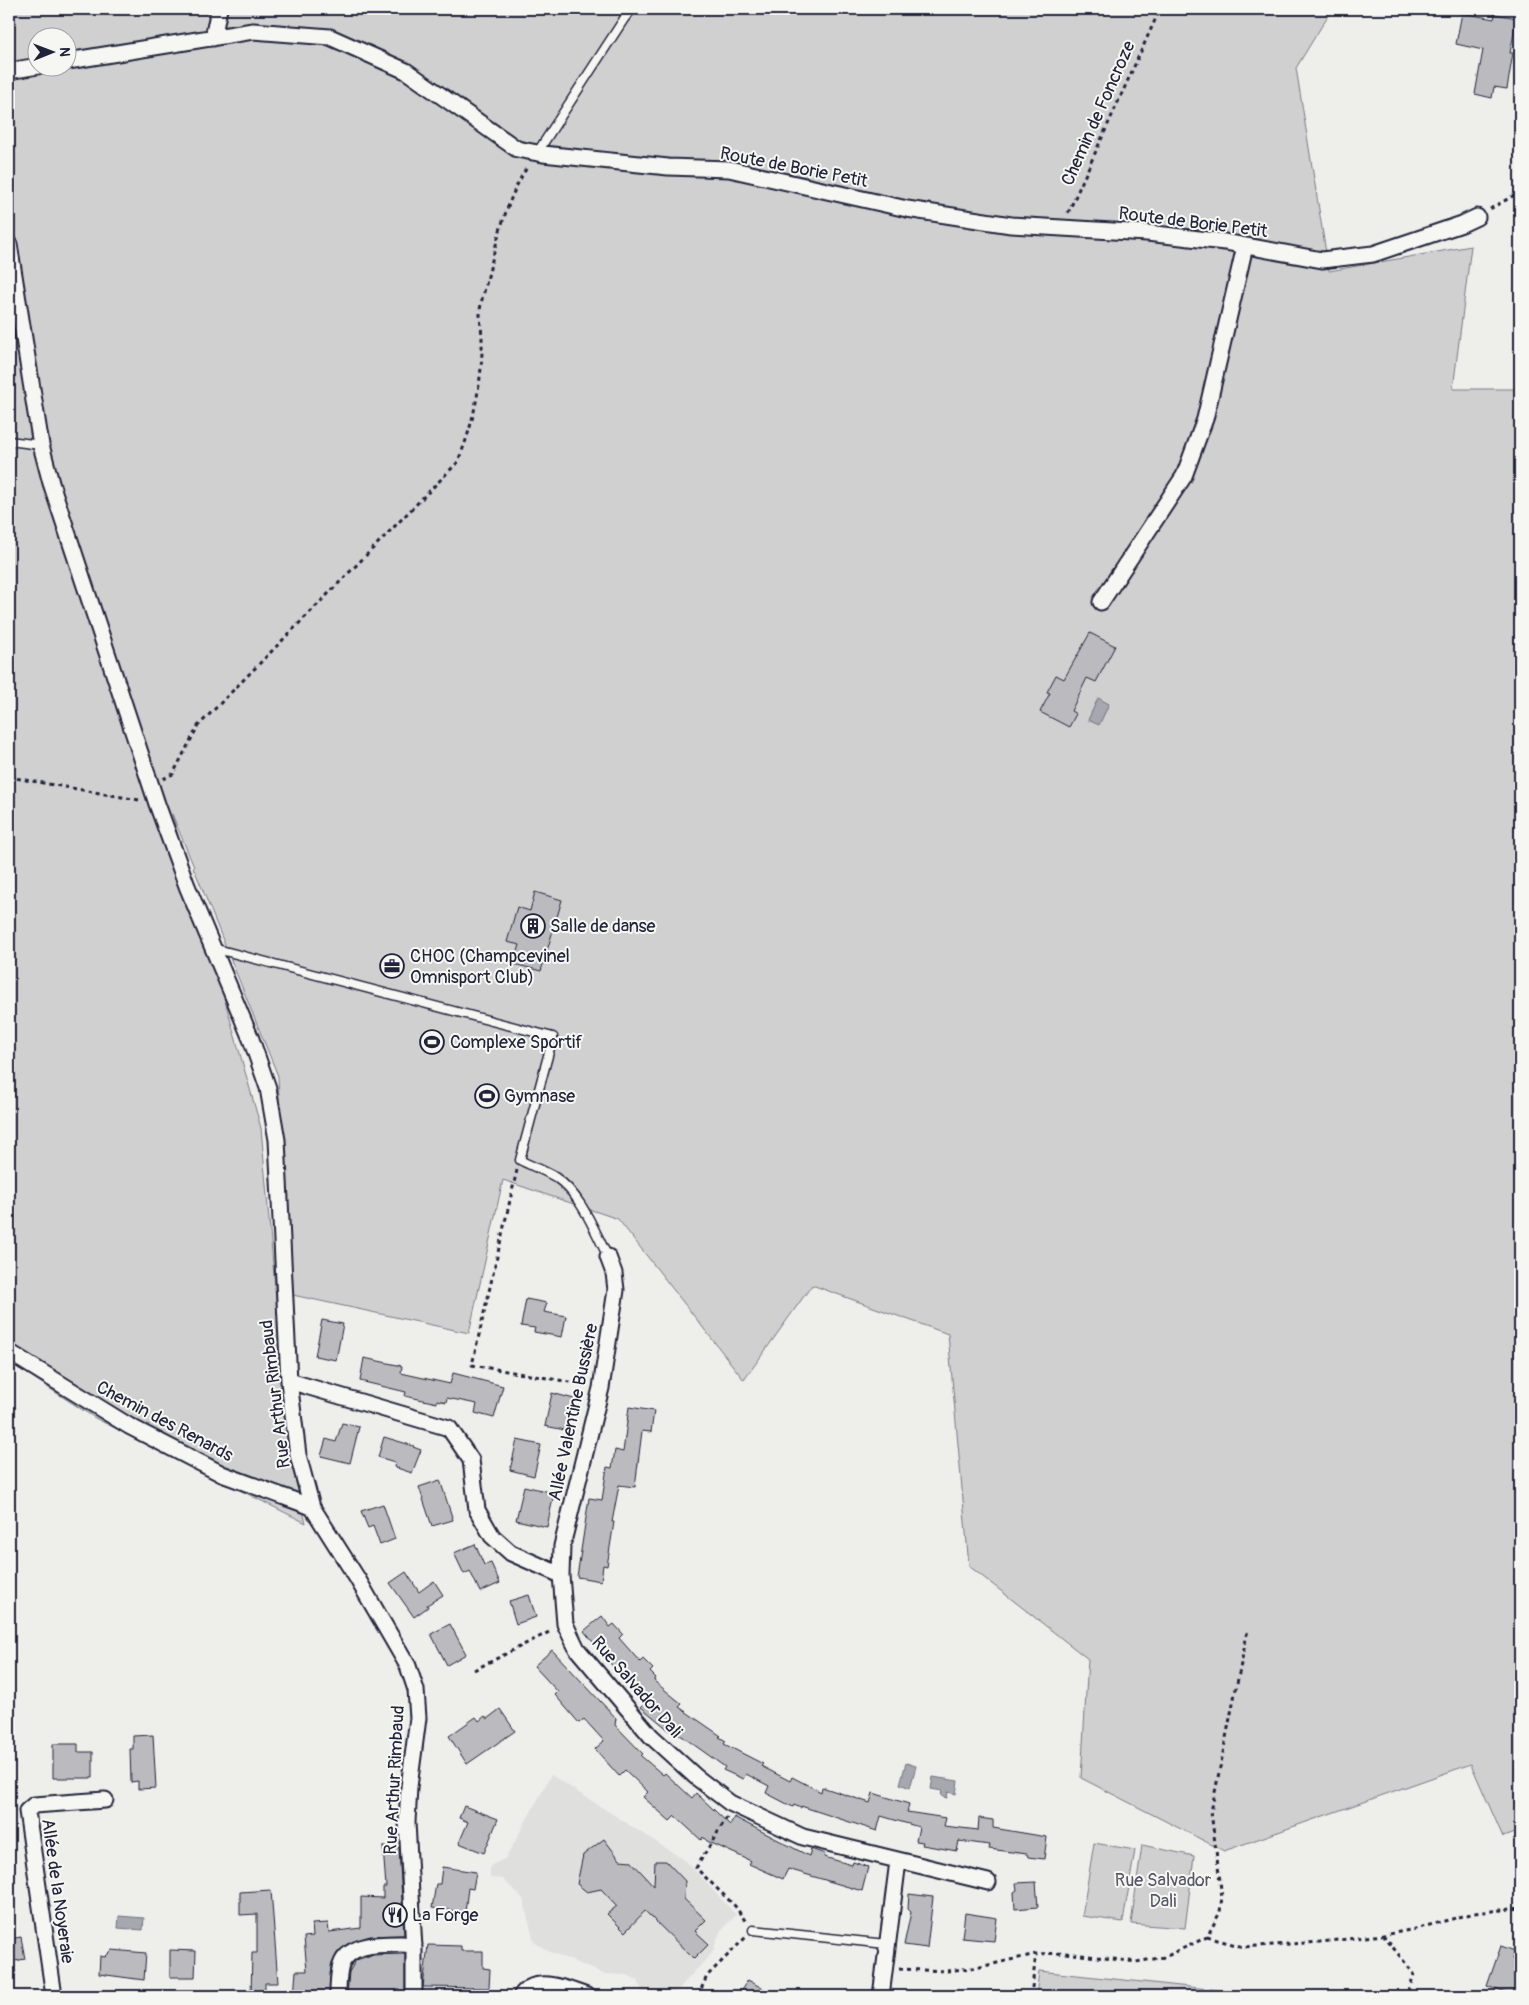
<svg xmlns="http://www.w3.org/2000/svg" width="1529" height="2005" font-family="Pangolin,sans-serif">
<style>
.built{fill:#dfdfde}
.green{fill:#d0d0d1;stroke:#797986;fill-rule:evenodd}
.water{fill:#a7a7af;stroke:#727281}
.building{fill:#bbbbbf;stroke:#22223b}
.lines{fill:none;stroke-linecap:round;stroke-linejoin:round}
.lane-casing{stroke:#22223b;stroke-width:11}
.street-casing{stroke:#22223b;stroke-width:19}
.path{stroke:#22223b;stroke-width:3;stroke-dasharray:4 4;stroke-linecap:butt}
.lane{stroke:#f6f6f2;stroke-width:8}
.street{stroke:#f6f6f2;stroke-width:15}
.labels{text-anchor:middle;stroke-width:4;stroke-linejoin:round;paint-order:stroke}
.street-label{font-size:18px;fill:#22223b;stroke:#f6f6f2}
.poi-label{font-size:18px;fill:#22223b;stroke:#f6f6f2;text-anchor:start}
.park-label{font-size:18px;fill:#565668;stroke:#f6f6f2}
</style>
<rect width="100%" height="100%" fill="#eeeeeb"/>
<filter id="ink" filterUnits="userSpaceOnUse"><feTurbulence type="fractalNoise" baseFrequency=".02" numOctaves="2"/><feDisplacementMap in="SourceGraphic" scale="10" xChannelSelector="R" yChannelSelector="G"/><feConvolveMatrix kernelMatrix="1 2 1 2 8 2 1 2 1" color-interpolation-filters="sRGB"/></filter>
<g filter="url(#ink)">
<path class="built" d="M 551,1775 L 686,1861 L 736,1915 L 721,1930 L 712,1953 L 672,1996 L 643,1996 L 638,1980 L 627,1975 L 604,1974 L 550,1952 L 534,1942 L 523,1899 L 503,1879 L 490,1878 L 490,1866 L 506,1858 Z"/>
<path class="green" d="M 9,9 L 1332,9 L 1296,68 L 1329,271 L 1471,246 L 1453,389 L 1520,389 L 1520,1831 L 1503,1837 L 1471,1764 L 1224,1851 L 1081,1778 L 1088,1659 L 969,1566 L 948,1334 L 812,1285 L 744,1380 L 618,1219 L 503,1180 L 469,1333 L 288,1294 L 278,1076 L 195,871 L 193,870 L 194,867 L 172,814 L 261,1128 L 290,1458 L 306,1523 L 95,1418 L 9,1362 ZM 38,38 L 68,38 L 68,68 L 38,68 Z
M 1094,1843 L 1135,1850 L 1123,1922 L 1082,1916 Z
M 1142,1845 L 1194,1856 L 1185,1928 L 1131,1924 Z
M 1039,1971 L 1274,1996 L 1036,1996 Z"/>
<path class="water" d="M 1098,698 L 1109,704 L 1099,725 L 1088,720 Z
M 906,1763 L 916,1766 L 910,1788 L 900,1784 Z
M 933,1777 L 958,1781 L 956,1794 L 948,1792 L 947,1798 L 941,1796 L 942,1791 L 931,1789 Z
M 119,1916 L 144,1918 L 143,1930 L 118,1928 Z"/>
<path class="building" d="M 1462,13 L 1494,19 L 1495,14 L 1517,18 L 1510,53 L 1513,53 L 1507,89 L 1494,87 L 1492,98 L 1475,94 L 1483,50 L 1456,44 Z
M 1090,633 L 1115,646 L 1096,682 L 1087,678 L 1071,711 L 1076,714 L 1069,727 L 1040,712 L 1050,693 L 1047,692 L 1056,675 L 1064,679 Z
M 535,892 L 562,900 L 541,971 L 514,964 L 520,945 L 507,942 L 517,907 L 530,911 Z
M 526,1299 L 547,1303 L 544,1312 L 566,1316 L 562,1337 L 534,1332 L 535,1328 L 521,1326 Z
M 322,1320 L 343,1324 L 336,1360 L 315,1356 Z
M 364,1358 L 402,1366 L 401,1373 L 450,1384 L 453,1373 L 503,1386 L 494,1418 L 475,1413 L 477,1404 L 447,1398 L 446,1402 L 437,1400 L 437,1403 L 405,1396 L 406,1392 L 360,1381 Z
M 552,1393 L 574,1399 L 565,1430 L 545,1426 Z
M 629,1407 L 654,1411 L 651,1432 L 642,1431 L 635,1487 L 619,1485 L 612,1522 L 614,1522 L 607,1566 L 603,1565 L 601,1581 L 577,1577 L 589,1498 L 602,1500 L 607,1467 L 612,1468 L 615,1450 L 623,1452 Z
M 342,1423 L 359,1427 L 350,1463 L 321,1456 L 326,1439 L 336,1442 Z
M 384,1437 L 414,1446 L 413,1447 L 421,1450 L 412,1473 L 394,1467 L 395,1462 L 378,1457 Z
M 517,1440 L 541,1445 L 534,1476 L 510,1470 Z
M 440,1480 L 453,1520 L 432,1526 L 419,1487 Z
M 524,1486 L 554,1493 L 547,1527 L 516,1520 Z
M 383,1504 L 395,1539 L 380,1545 L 373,1526 L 368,1528 L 361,1511 Z
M 475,1544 L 484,1565 L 491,1563 L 500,1583 L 480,1592 L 470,1571 L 464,1574 L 454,1553 Z
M 406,1572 L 419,1592 L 434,1581 L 443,1595 L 427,1605 L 428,1607 L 414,1617 L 390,1583 Z
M 529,1595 L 536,1617 L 516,1624 L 509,1601 Z
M 602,1616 L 610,1627 L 614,1624 L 623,1634 L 619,1638 L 640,1662 L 643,1659 L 653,1669 L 650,1672 L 656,1678 L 654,1681 L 682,1704 L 679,1707 L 721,1736 L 719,1737 L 726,1741 L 724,1744 L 763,1764 L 761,1766 L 790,1781 L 792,1777 L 821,1792 L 822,1787 L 870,1803 L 873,1793 L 909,1804 L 907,1812 L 946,1818 L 944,1826 L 978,1830 L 979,1818 L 993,1820 L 993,1828 L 1047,1837 L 1044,1859 L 1028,1857 L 1027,1854 L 989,1849 L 990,1845 L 959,1841 L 957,1851 L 922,1845 L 923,1842 L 916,1841 L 919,1827 L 881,1816 L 877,1831 L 801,1806 L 801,1808 L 794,1805 L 793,1807 L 766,1793 L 769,1786 L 746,1774 L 743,1779 L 723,1770 L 725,1767 L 672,1729 L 670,1731 L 641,1707 L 647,1701 L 615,1669 L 584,1631 Z
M 450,1624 L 466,1654 L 447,1665 L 431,1634 Z
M 552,1650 L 616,1718 L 615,1725 L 643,1754 L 641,1756 L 663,1775 L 665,1773 L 692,1798 L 696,1793 L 730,1825 L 734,1817 L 809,1856 L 811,1849 L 825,1854 L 824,1857 L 852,1865 L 853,1862 L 868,1867 L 862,1891 L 788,1869 L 783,1879 L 749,1864 L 751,1861 L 707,1841 L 703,1837 L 701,1840 L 675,1816 L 670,1821 L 643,1797 L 648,1792 L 625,1770 L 619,1776 L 595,1749 L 604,1741 L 584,1719 L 579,1723 L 555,1695 L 558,1692 L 534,1666 Z
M 500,1709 L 515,1731 L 467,1764 L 449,1736 L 476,1717 L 479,1721 L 485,1716 L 487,1719 Z
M 153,1735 L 156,1788 L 138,1789 L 138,1781 L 131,1782 L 130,1749 L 133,1749 L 133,1736 Z
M 53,1744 L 78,1744 L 78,1752 L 93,1752 L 93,1778 L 53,1778 Z
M 464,1806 L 498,1819 L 484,1853 L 459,1843 L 468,1822 L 459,1818 Z
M 604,1839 L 620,1860 L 631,1861 L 654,1886 L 655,1861 L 666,1861 L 685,1881 L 684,1899 L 706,1920 L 695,1931 L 709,1944 L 694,1959 L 645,1911 L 625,1932 L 607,1914 L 617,1906 L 601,1889 L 587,1892 L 577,1884 L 583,1855 Z
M 383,1847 L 399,1847 L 404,1935 L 370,1936 L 347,1944 L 337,1953 L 331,1966 L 329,1996 L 294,1996 L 296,1971 L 307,1971 L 304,1937 L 313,1936 L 312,1924 L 328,1923 L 329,1932 L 361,1928 L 361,1897 L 383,1898 L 383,1887 L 386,1887 Z
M 442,1867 L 476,1872 L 473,1889 L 468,1888 L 465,1912 L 432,1908 L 436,1884 L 440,1884 Z
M 1036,1882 L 1038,1907 L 1015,1909 L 1014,1892 L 1017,1890 L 1016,1883 Z
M 271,1890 L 278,1983 L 265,1983 L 265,1996 L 251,1996 L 252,1953 L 257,1953 L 257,1914 L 240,1915 L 240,1892 Z
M 909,1894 L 933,1897 L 927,1948 L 904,1945 L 911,1912 L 908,1909 Z
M 965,1913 L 997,1918 L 994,1941 L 962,1938 Z
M 21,1937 L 25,1959 L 9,1962 L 9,1939 Z
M 428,1945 L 461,1946 L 461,1951 L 483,1951 L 483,1968 L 490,1969 L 489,1988 L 423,1987 Z
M 1501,1946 L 1515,1951 L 1512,1959 L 1520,1963 L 1520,1982 L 1514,1996 L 1487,1986 Z
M 112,1950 L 146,1953 L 144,1980 L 99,1974 L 100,1956 L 105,1957 Z
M 170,1950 L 196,1951 L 195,1977 L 170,1977 Z
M 405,1954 L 405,1996 L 347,1996 L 349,1972 L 356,1960 L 372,1955 Z
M 748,1980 L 776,1996 L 737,1996 Z"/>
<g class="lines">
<g class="lane-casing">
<path id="lane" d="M 537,153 L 624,19 L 632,9
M 9,441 L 41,445
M 213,948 L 553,1037 L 520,1160 C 531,1166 544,1170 555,1177 C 581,1194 594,1230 608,1257
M 753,1930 L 886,1944"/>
</g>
<g class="street-casing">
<path id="street" d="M 213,38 L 219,9
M 68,61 L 253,31 L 330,37 L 406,71 L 517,149 L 543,154 L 668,167 L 729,169 L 907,209 L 1011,225 L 1147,233 L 1225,242 L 1322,260 L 1373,254 L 1462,224 L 1477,217
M 9,71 L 38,66
M 9,244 L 41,445 L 51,483 L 157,804 L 187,886 L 251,1039 L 268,1088 L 277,1140 L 289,1381 L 298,1455 L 312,1507 L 357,1578 L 408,1666 L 416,1690 L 418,1718 L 409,1787 L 407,1822 L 414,1949 L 414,1996
M 1101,602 L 1184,476 L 1205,419 L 1245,246
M 608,1257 L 614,1273 L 616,1290 L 601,1388 L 562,1546 L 561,1575 L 565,1624 L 577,1649 L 651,1736 L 696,1777 L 730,1803 L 803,1837 L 988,1882
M 9,1352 L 129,1426 L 222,1474 L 312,1507
M 289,1381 L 449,1428 L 471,1460 L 477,1510 L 492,1536 L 511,1553 L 561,1575
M 54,1996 L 27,1811 L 34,1805 L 105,1800
M 338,1996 C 338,1987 338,1978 340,1969 C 346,1939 391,1945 414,1944
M 521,1996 C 535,1974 569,1990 587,1996
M 881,1996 L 898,1861"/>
</g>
<path class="path" d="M 1490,209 L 1520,192
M 1068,213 L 1160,9
M 9,777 L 139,800
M 163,779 L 173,774 L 198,726 L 457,463 C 473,428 483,378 482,340 C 482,331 480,322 480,313 C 480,303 485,290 487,280 C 497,241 506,199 528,166
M 517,1170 L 472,1365 L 587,1385
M 474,1670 L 551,1631
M 727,1817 L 696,1868 L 735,1906 L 746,1922
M 1383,1935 L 1414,1974 L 1407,1996
M 1207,1937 L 1243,1947 L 1320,1942 L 1383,1935 L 1415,1929 L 1474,1913 L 1520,1908
M 899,1969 L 947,1971 L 980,1967 L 1036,1954 L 1065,1953 L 1136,1962 L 1165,1957 L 1207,1937 L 1220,1912 L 1222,1897 L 1211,1812 L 1248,1629
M 698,1996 L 707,1976 L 746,1937
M 1031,1996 L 1036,1954"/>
<use href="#lane" class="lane"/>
<use href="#street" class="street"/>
</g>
</g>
<defs>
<g id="building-ring" transform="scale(1.25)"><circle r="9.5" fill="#f6f6f2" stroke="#22223b" stroke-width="1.5"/><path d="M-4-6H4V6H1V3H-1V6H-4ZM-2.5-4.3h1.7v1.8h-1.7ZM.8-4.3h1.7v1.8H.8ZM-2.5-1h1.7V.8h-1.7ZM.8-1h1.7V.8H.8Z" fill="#22223b"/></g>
<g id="office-ring" transform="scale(1.25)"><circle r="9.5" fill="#f6f6f2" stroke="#22223b" stroke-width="1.5"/><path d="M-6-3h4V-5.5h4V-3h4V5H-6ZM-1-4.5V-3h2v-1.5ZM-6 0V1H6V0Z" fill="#22223b"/></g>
<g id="stadium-ring" transform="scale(1.25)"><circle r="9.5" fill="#f6f6f2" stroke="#22223b" stroke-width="1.5"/><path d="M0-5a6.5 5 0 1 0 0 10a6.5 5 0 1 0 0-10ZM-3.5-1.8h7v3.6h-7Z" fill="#22223b"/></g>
<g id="restaurant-ring" transform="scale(1.25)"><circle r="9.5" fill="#f6f6f2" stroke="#22223b" stroke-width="1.5"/><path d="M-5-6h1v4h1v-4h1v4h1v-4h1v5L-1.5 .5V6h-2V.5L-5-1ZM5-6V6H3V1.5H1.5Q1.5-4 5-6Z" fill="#22223b"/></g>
</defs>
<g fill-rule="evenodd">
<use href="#building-ring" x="533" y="926"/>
<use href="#office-ring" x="392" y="966"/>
<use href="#stadium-ring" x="432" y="1042"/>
<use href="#stadium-ring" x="487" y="1096"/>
<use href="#restaurant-ring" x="395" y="1915"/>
</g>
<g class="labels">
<g class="street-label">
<text transform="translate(1098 113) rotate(-66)" y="6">Chemin de Foncroze</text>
<text transform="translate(794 167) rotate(11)" y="6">Route de Borie Petit</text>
<text transform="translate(1193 222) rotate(7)" y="6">Route de Borie Petit</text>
<text transform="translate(275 1394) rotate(-97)" y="6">Rue Arthur Rimbaud</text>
<text transform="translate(573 1412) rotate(-78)" y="6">Allée Valentine Bussière</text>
<text transform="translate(165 1421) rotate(28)" y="6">Chemin des Renards</text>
<text transform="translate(637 1687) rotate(49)" y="6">Rue Salvador Dali</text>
<text transform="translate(394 1780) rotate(-87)" y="6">Rue Arthur Rimbaud</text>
<text transform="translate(58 1891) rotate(82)" y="6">Allée de la Noyeraie</text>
</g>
<g class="poi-label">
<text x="550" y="932">Salle de danse</text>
<text x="410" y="962">CHOC (Champcevinel<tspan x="410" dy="21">Omnisport Club)</tspan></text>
<text x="450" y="1048">Complexe Sportif</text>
<text x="504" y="1102">Gymnase</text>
<text x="412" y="1921">La Forge</text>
</g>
<g class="park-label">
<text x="1163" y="1886">Rue Salvador<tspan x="1163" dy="21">Dali</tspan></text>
</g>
</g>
<rect width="1529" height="2005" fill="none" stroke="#f6f6f2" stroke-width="30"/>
<rect x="15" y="15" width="1499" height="1975" fill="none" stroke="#22223b" stroke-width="2" filter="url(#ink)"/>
<g transform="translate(52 52) rotate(89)"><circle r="24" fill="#f6f6f2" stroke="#a1a1a9"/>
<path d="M0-4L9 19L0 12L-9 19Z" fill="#22223b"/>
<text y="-8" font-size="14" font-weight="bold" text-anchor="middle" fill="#22223b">N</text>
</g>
</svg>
